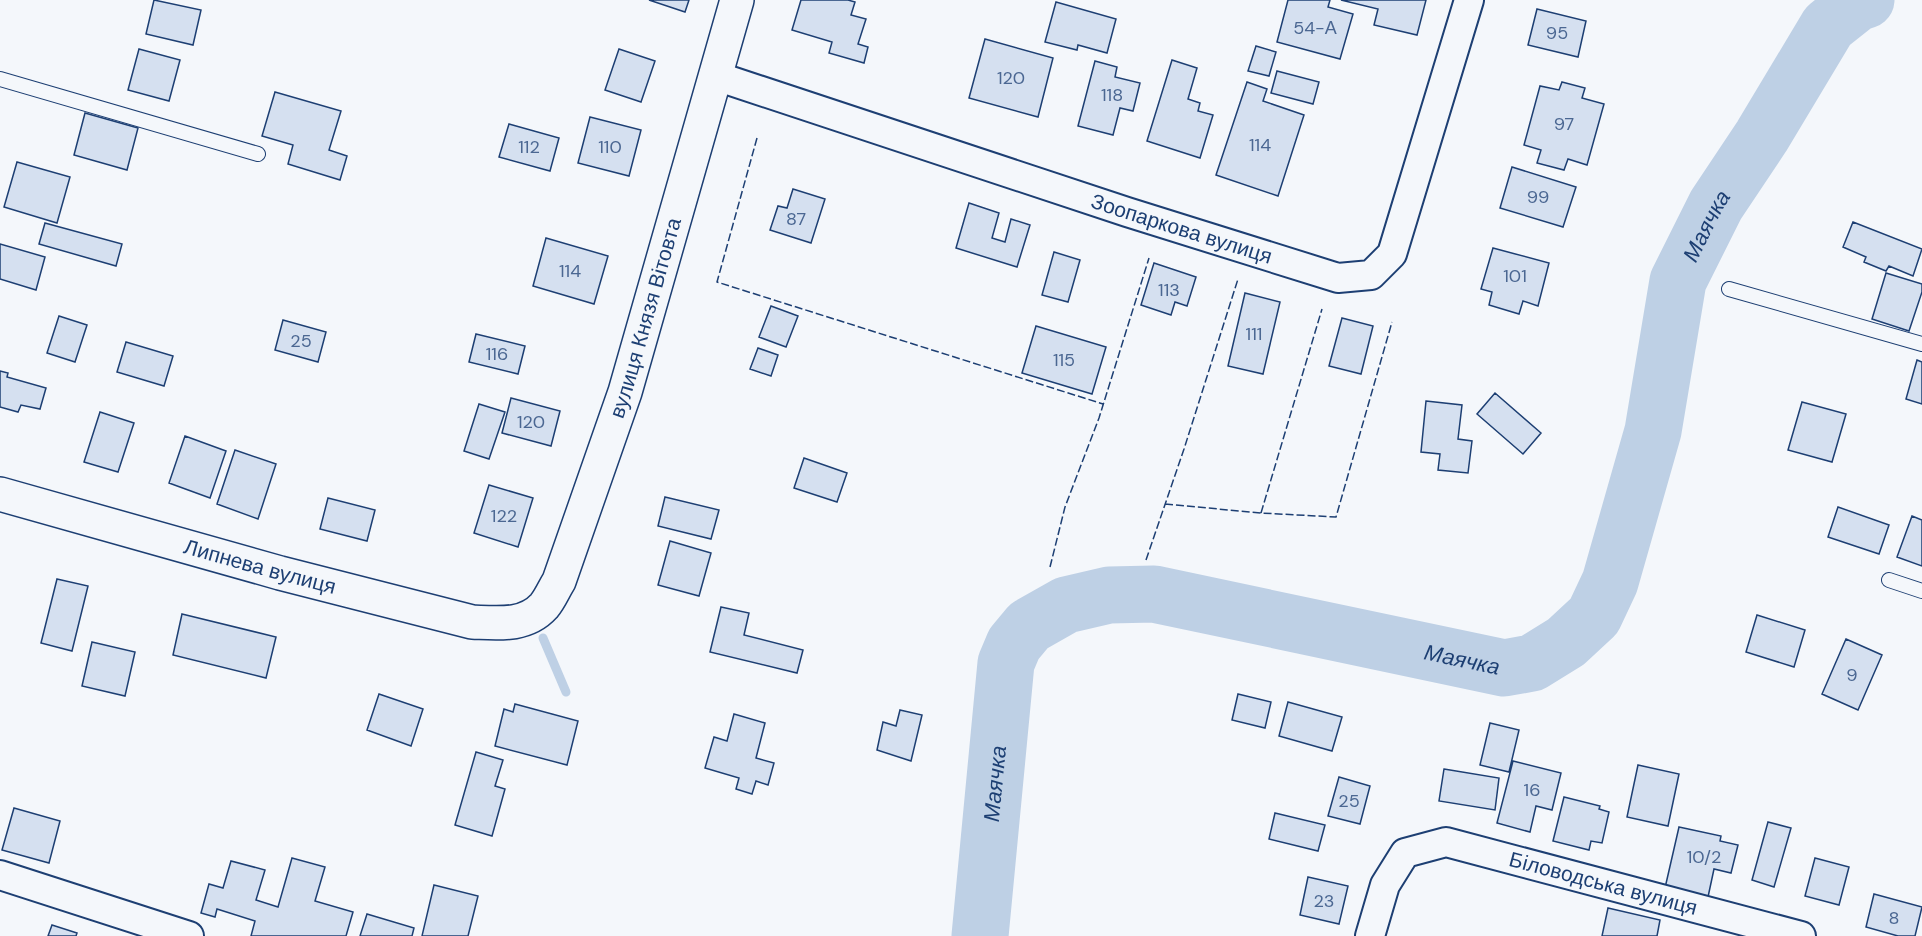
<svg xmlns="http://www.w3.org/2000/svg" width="1922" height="936" font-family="'DM Sans',sans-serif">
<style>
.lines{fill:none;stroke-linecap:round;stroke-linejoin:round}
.stream{stroke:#bed0e5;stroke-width:9}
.river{stroke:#bed0e5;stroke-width:57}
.building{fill:#d5e0f0;stroke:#1d3f73;stroke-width:1.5}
.service-casing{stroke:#1d3f73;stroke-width:16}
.minor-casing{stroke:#1d3f73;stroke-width:32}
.tertiary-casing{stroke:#1d3f73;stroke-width:36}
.service{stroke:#f4f7fb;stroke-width:14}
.minor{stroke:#f4f7fb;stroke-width:28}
.tertiary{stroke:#f4f7fb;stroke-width:33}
.fence{stroke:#1d3f73;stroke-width:1.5;stroke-dasharray:8 3;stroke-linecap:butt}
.labels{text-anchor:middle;stroke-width:4.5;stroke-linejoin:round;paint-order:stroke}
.number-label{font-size:18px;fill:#4b6792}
.street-label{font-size:21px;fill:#1d3f73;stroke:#f4f7fb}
.water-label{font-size:22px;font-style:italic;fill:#1d3f73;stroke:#f4f7fb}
</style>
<rect width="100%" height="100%" fill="#f4f7fb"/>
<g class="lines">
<path class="stream" d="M 543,638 L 566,692"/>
<path class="river" id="s1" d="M 980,936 L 1006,663 L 1014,644 L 1029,626 L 1066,605 L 1109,595 L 1154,594 L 1504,668 L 1532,663 L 1566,642 L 1594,616 L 1610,582 L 1653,431 L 1678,281 L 1716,205 L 1762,136 L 1828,26 L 1857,3 L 1866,0"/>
</g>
<path class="building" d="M 154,0 L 201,10 L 193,45 L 146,34 Z
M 649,0 L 689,0 L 685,12 Z
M 801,0 L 848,0 L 855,2 L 851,15 L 866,19 L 858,44 L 868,47 L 864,63 L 829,53 L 832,42 L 792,30 Z
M 1288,0 L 1330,0 L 1328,7 L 1353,14 L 1340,59 L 1277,42 Z
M 1341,0 L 1426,0 L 1417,35 L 1374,25 L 1378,9 Z
M 1056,2 L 1116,19 L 1107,53 L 1078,45 L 1077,50 L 1045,42 Z
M 1537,9 L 1586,21 L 1578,57 L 1528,45 Z
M 985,39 L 1053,58 L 1038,117 L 969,98 Z
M 1256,46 L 1276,52 L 1269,76 L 1248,71 Z
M 139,49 L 180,60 L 169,101 L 128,90 Z
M 619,49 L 655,61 L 641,102 L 605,90 Z
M 1172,60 L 1197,68 L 1188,99 L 1200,103 L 1198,111 L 1213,115 L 1200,158 L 1147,141 Z
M 1095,61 L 1117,67 L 1115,77 L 1140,83 L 1133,111 L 1120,108 L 1113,135 L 1078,126 Z
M 1277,71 L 1319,82 L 1313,104 L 1271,93 Z
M 1247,82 L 1267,89 L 1263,101 L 1304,115 L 1278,196 L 1216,175 Z
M 1562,82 L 1585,88 L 1582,98 L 1604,104 L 1587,165 L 1568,159 L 1564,170 L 1537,163 L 1541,150 L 1524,145 L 1540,86 L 1559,90 Z
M 275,92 L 341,111 L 329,150 L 347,156 L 340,180 L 288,164 L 293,145 L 262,136 Z
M 85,113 L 138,128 L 127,170 L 74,155 Z
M 590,117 L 641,130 L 629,176 L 578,163 Z
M 509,124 L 559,138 L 550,171 L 499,157 Z
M 17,162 L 70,177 L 57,223 L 4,207 Z
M 1512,167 L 1576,187 L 1563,227 L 1500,208 Z
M 793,189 L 825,199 L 811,243 L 770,230 L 778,206 L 787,208 Z
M 969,203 L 999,213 L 992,238 L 1005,242 L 1011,219 L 1030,225 L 1017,267 L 956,248 Z
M 1853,222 L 1922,249 L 1913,276 L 1889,266 L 1886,271 L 1864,262 L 1866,257 L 1843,247 Z
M 45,223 L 122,244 L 116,266 L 39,244 Z
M 546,238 L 608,256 L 594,304 L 533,286 Z
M 0,244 L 45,257 L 36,290 L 0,279 Z
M 1493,248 L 1549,263 L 1538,306 L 1523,301 L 1519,314 L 1489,305 L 1492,292 L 1481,289 Z
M 1054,252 L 1080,260 L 1068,302 L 1042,295 Z
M 1154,263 L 1196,277 L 1187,306 L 1175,302 L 1171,315 L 1141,305 Z
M 1886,273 L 1922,284 L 1922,292 L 1909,331 L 1872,319 Z
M 1245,293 L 1280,302 L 1263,374 L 1228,366 Z
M 771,306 L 798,316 L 786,347 L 759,337 Z
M 59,316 L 87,325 L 75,362 L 47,353 Z
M 1342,318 L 1373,326 L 1361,374 L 1329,366 Z
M 283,320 L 326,332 L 318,362 L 275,350 Z
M 1036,326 L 1106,347 L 1092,394 L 1022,373 Z
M 476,334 L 525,346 L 518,374 L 469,362 Z
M 126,342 L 173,356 L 164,386 L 117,372 Z
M 758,348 L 778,355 L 771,376 L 750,369 Z
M 1917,360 L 1922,362 L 1922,404 L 1906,399 Z
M 0,371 L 8,373 L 7,377 L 46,388 L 40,409 L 21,405 L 18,412 L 0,407 Z
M 1495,393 L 1541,433 L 1523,454 L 1477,414 Z
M 511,398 L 560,411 L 551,446 L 502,433 Z
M 1426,401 L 1462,405 L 1458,439 L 1472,441 L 1468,473 L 1438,470 L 1440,454 L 1421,452 Z
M 1802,402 L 1846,414 L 1832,462 L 1788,450 Z
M 479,404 L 505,412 L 489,459 L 464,451 Z
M 100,412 L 134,423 L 118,472 L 84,462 Z
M 185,436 L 226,451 L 210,498 L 169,483 Z
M 235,450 L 276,464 L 258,519 L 217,504 Z
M 804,458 L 847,473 L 837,502 L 794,488 Z
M 489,485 L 533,498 L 518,547 L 474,533 Z
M 665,497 L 719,510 L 711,539 L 658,526 Z
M 328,498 L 375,510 L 367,541 L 320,529 Z
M 1838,507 L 1889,525 L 1879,554 L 1828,537 Z
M 1912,516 L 1922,520 L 1922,566 L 1897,557 Z
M 670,541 L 711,553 L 699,596 L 658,585 Z
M 57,579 L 88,586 L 72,651 L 41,643 Z
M 721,607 L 749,613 L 744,635 L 803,650 L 797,673 L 710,652 Z
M 182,614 L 276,637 L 266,678 L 173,655 Z
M 1757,615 L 1805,630 L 1794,667 L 1746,652 Z
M 1846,639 L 1882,655 L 1858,710 L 1822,694 Z
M 92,642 L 135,652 L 125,696 L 82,686 Z
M 379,694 L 423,709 L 411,746 L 367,730 Z
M 1238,694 L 1271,702 L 1265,728 L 1232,720 Z
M 1288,702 L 1342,717 L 1332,751 L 1279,736 Z
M 515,704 L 578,721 L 567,765 L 495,746 L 504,709 L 513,712 Z
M 900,710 L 922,715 L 911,761 L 877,750 L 883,722 L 896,726 Z
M 734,714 L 765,723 L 756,758 L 774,763 L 768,785 L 756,781 L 752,794 L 736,789 L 739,778 L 705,768 L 714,737 L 727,741 Z
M 1490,723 L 1519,730 L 1509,772 L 1480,765 Z
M 476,752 L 503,760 L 495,786 L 505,789 L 492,836 L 455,825 Z
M 1513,761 L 1561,773 L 1552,810 L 1536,806 L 1530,832 L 1497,823 Z
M 1638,765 L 1679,774 L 1668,826 L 1627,817 Z
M 1444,769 L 1499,778 L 1495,810 L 1439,801 Z
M 1339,777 L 1370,786 L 1360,824 L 1328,816 Z
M 1564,797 L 1600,806 L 1599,809 L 1609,812 L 1602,843 L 1591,841 L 1589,850 L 1553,841 Z
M 14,808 L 60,821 L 49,863 L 2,850 Z
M 1275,813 L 1325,825 L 1318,851 L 1269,839 Z
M 1768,822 L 1791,828 L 1774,887 L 1752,880 Z
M 1679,827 L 1721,836 L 1720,841 L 1738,845 L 1731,873 L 1714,869 L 1708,897 L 1665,888 Z
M 292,858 L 325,867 L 315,901 L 353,912 L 346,936 L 251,936 L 255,921 L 217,909 L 215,917 L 201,913 L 209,884 L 223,888 L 231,861 L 265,870 L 256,900 L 278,907 Z
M 1815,858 L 1849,867 L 1839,905 L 1805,896 Z
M 1308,877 L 1348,886 L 1339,924 L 1300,915 Z
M 434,885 L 478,896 L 468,936 L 422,936 Z
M 1874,894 L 1922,907 L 1915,936 L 1898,936 L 1866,927 Z
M 1608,908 L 1660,920 L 1657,936 L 1602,936 Z
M 367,914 L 414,928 L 412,936 L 360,936 Z
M 52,925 L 77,933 L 76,936 L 48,936 Z"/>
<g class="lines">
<g class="service-casing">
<path id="service" d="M 0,79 L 258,154
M 1729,289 L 1922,344
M 1889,580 L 1922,591"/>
</g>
<g class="minor-casing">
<g id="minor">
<path id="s2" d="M 716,76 L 1127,212 L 1338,278 L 1371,275 L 1392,254 L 1469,0"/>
<path d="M 0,875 L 189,936"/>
<path id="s3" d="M 1370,936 L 1385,885 L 1405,853 L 1446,842 L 1801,936"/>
</g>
</g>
<g class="tertiary-casing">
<g id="tertiary">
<path id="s4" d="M 0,494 L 280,573 L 472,622 C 497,623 525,627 544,606 C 550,599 554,589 559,581 L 625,392 L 737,0"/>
</g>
</g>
<use href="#service" class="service"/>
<use href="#minor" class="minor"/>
<use href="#tertiary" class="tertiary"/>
<path class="fence" d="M 757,138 L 717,282 L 1103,404
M 1165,504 L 1261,513 L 1336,517 L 1392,322
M 1261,513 L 1322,309
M 1146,560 L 1184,449 L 1238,279
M 1050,567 L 1065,507 L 1099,418 L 1149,258"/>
</g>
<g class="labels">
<g class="number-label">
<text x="1315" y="34">54-А</text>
<text x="1557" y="39">95</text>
<text x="1011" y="84">120</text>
<text x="1112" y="101">118</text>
<text x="1564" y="130">97</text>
<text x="1260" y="151">114</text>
<text x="529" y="153">112</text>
<text x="610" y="153">110</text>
<text x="1538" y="203">99</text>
<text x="796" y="225">87</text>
<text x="570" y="277">114</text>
<text x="1515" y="282">101</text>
<text x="1169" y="296">113</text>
<text x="1254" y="340">111</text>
<text x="301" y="347">25</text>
<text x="497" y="360">116</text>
<text x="1064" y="366">115</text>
<text x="531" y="428">120</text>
<text x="504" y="522">122</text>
<text x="1852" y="681">9</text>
<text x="1532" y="796">16</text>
<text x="1349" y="807">25</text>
<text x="1704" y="863">10/2</text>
<text x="1324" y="907">23</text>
<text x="1894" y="924">8</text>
</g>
<g class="street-label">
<text dy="7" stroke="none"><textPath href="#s2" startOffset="490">Зоопаркова вулиця</textPath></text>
<text dy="7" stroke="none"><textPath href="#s4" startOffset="872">вулиця Князя Вітовта</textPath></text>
<text dy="7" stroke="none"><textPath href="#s4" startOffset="270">Липнева вулиця</textPath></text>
<text dy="7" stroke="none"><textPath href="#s3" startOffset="296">Біловодська вулиця</textPath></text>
</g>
<g class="water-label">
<text dy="8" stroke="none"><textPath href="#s1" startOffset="1323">Маячка</textPath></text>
<text dy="8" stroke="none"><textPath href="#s1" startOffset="765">Маячка</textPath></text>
<text dy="8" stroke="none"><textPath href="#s1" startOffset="153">Маячка</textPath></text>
</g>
</g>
</svg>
